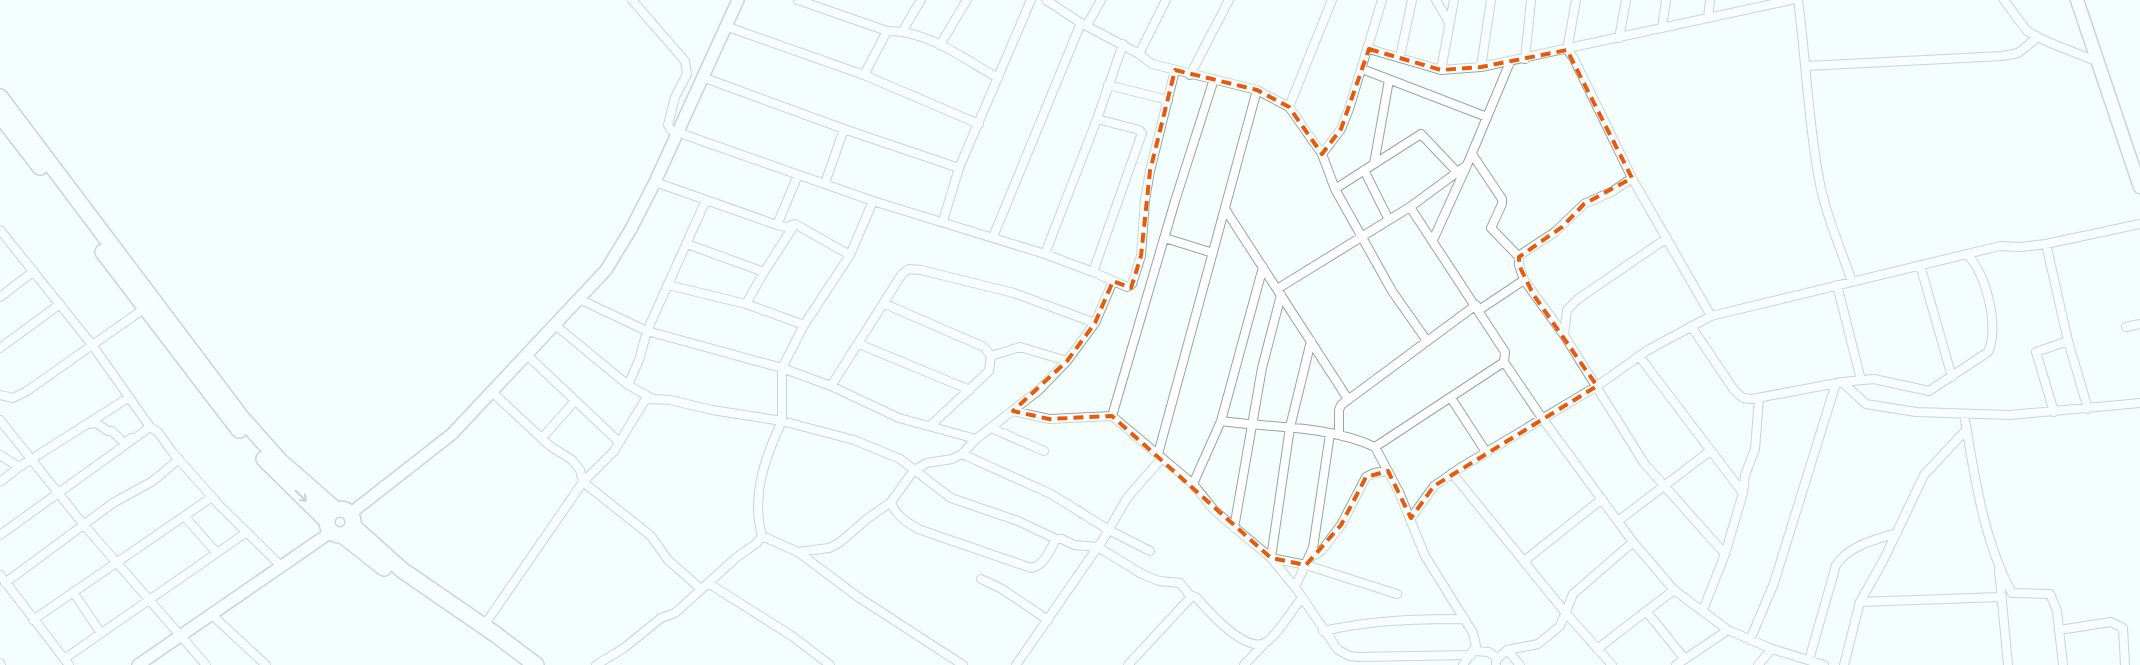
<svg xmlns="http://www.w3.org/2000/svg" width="2140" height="665" font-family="Merriweather,serif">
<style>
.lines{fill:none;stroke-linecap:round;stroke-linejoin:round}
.street-casing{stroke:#95a7a5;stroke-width:10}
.secondary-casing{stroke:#95a7a5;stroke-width:14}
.primary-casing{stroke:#95a7a5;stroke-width:15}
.highway-casing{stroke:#95a7a5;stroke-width:18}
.street{stroke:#fff;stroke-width:8}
.secondary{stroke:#fff;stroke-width:11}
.primary{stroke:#fff;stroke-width:12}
.highway{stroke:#fff;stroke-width:15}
.oneway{stroke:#9a9e9e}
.marked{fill:none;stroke:#e8590c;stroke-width:4;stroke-dasharray:10 6;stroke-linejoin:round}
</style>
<rect width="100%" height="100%" fill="#f3fefd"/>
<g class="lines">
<g class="street-casing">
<path id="street" d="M 632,0 L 685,61 L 687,74 L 675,97 L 668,125 L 671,130 L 873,201 L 1045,254 L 1093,272 L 1142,133 L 1139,130 L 1097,119
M 798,0 L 887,31
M 1046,0 L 1081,23 L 1139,54 L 1152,64 L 1257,90 L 1289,107 L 1322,154 L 1335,189 L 1392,291 L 1427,341
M 1436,0 L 1449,22
M 1798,0 C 1806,59 1808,121 1819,179 C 1825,213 1841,249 1852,282
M 2004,0 L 2027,31 L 2048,42 L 2096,61
M 1708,18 L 1710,0
M 1087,25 L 1101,0
M 725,26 L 864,75 L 979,124
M 1662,28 L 1666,0
M 903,30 L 921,0
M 1619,38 L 1626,0
M 940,45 L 967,0
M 1369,49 L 1441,70 L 1481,67 L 1791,0
M 1567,50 L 1573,57 L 1633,180 L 1711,316
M 1567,50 L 1576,0
M 1139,54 L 1166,0
M 1400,57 L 1412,0
M 1525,59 L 1531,0
M 1807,66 L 2003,56 L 2018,53 L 2038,37
M 1481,67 L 1491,0
M 1362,69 L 1487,117
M 1441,70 L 1454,0
M 864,75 L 887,31 C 927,30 964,59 998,78
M 1190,75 L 1229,0
M 702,77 L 844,129 L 959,168
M 1108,85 L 1168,100
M 1289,107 L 1332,0
M 1322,154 L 1341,129 L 1349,109 L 1382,0
M 1472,154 L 1502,199 L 1502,204 L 1491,228 L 1519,257
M 1374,164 L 1421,134 L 1458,173
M 1364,170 L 1389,220
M 1632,178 L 1613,191 L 1584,204 L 1555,232 L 1523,253 L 1519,257 L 1519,265 L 1524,280 L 1564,335 L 1644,463 L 1725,554
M 655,182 L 777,225 L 785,227 L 795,224 L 850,255
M 825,183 L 844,129
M 1335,189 L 1374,164 L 1389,80
M 1410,207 L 1505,352 L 1504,362 L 1542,418 L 1633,542 L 1674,590 L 1728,630 L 1772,649 L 1824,665
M 1225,209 L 1348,399
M 943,221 L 959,168 L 1031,0
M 777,225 L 798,175
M 0,230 L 93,346 L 150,427 L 158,432 L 173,453 L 221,507 L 281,566
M 993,237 L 1081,23
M 1165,238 L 1213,253
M 1433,240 L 1467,165 L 1510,62
M 687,244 L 764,272
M 2046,244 L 2068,341 L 2088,409
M 1045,254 L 1097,119 L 1123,44
M 1920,265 L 1952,377
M 1093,272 L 1127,287 L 1132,284 L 1141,256 L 1145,200 L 1150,171 L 1175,70
M 668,285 L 746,304 L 804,325
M 1837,285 L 1861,380
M 1277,289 L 1410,207 L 1467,165
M 0,297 L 34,271
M 579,299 L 647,331 L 782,368 L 804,325 L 850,255 L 873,201
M 746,304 L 764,272 L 795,224
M 885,304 L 984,347 L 991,356 L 989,371 L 930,426
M 1479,310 L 1524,280
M 555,325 L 628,385 L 653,399 L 670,400 L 712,410 L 782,421 L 782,368 L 831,386 L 899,418 L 976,439
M 1691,326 L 1734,390 L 1743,398 L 1752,399 L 1842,382 L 1874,379 L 1929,391 L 1988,352 C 2000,329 1986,271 1967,255
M 2126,327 L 2140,324
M 1564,335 L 1567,310 L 1578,299 L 1667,238
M 859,344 L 970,390
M 0,348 L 60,304
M 527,355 L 618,441
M 991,356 L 1020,347 L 1067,361
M 1639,356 L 1743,493
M 1842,382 L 1866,404 L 1916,412 L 2010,415 L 2140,403
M 628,385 L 639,360 L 647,331 L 706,200
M 831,386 L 902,274 L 909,269 L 921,270 L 1014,293 L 1095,323
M 492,392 L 550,446 L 572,460 L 580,470 L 583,482 L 651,536 L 668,560 L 701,589
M 0,395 L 13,398 L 27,391 L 145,308
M 1451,398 L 1486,452
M 1013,411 L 1049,419 L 1112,416 L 1193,484 L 1214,510 L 1271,558 L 1295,587 L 1338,650 L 1350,656 L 1358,657 L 1471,655
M 2054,412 L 2036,352 L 2068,341
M 1964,414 C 1974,473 1983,540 2012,593 L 2050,594 L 2057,611 L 2063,665
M 1112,416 L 1175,201 L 1214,79
M 0,420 L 83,524 L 206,665
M 1221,421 C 1271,428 1328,425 1375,447 L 1399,492 L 1425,556 L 1473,633 L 1476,646 L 1463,665
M 88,424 L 96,423 L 108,431 L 112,431 L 124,443 L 131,438
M 991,428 L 1044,451
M 1339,435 L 1339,410 L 1341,405 L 1476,305
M 542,438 L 574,402
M 1375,447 L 1504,362
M 962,454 L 1051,494 L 1109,530 L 1150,551
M 1158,454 L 1257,90
M 0,455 L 19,467
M 1452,473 L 1565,612 L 1612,665
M 0,482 L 19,467 L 128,398
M 1193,484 L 1221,421 L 1263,267
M 891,502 C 896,516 905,521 918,529 L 1031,568 C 1044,566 1050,550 1056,539
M 185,517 L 216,552
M 1411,518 L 1434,486 L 1460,468 L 1597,386 L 1648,350 L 1711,316 L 2000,246 L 2020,247 L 2046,244 L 2140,224
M 1618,521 L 1710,451
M 1234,528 L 1262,368 L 1281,295
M 0,535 L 150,427
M 798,552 L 829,548 L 839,543 L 867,519 L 891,502 L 914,470 L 927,463 L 952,459 L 962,454 L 976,439 L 1039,390 L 1067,361 L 1095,323 L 1113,281
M 1271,558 L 1290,427 L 1311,341
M 1271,558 L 1306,565 L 1397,594
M 1310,558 L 1322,550 L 1341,525 L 1366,477 L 1374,473 L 1388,471
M 1524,561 L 1602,499
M 1999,570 L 2008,665
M 0,575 L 69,665
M 981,579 L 1002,589 L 1048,620
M 5,583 L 113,503 L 153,481 L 179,459
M 708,583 L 792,636 L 830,665
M 1295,587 L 1313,548 L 1330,434
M 73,592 L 101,633
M 1860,602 L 2000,597
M 1703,610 L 1725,554 L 1743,493 L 1745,475 L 1755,449 L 1759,398
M 1646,611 L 1684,658
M 211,614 L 266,665
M 33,620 L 212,497
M 483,627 L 583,482 L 614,451 L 645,400 L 653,399
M 2059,630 L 2111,622 L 2123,628 L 2125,665
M 1323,631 C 1374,620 1413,619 1465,619
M 1750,640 L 1774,583 L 1836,383
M 1597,649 L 1674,590
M 1507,650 L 1520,665
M 1474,651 L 1489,652 L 1497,658
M 64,659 L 247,532
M 1809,660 L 1836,565 C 1850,545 1874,540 1897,533
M 0,663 L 1,665
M 596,665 L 624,648 L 661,618 L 675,613 L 737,557 L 757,543 L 762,536
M 963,665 L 858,597 L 798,552 L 762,536 C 751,496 765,457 782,421 L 854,440 L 900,459 L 951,498 L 1018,521 L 1056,539 L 1062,539 L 1074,545 L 1098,547 L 1142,574 L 1159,581 L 1180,583 L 1191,597
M 1016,665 L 1104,538 L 1127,498 L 1162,458
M 1128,665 L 1192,596 L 1196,597 C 1208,611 1248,657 1268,641 C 1281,630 1291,611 1302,598
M 1244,665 L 1265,643
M 1496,665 L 1496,660 L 1507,650 L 1538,644 L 1560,626 L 1573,594 L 1633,542
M 1676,665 L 1728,630
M 1758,665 L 1772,649
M 1844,665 L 1860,602 L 1884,559 L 1924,475 L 1967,429"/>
</g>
<g class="secondary-casing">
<path id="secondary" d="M 351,513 L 452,434 L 606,270 L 631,229 L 655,182 L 738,0
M 138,665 L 331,532"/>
</g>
<g class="primary-casing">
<path id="primary" d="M 2077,0 L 2140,187"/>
</g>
<g class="highway-casing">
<path id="highway" d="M 0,97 L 241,417 L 280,461 L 335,509
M 0,115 L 40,167
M 103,252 L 239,430
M 264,459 L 327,521
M327 522a13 13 0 1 1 26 0a13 13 0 1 1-26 0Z
M 353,526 L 402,570 L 495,634 L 536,665
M 342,535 L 384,568"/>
</g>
<use href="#street" class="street"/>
<use href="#secondary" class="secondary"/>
<use href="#primary" class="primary"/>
<use href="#highway" class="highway"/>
</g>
<defs><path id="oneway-shaft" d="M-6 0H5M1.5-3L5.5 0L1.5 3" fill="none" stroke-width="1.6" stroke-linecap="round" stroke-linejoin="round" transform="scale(1.25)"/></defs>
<use class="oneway" href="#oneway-shaft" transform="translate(301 496) rotate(44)"/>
<path d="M0 0H2140V665H0ZM 1369,49 L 1441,70 L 1481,67 L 1567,50 L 1632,178 L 1584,204 L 1562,227 L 1519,257 L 1519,265 L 1533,294 L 1597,386 L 1434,486 L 1411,518 L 1388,471 L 1366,477 L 1341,525 L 1306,565 L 1271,558 L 1112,416 L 1049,419 L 1013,411 L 1067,361 L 1095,323 L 1113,281 L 1131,288 L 1141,256 L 1150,171 L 1175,70 L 1257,90 L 1289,107 L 1322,154 L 1341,129 Z" fill="#f3fefd" fill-opacity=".55" fill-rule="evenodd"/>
<path class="marked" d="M 1369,49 L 1441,70 L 1481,67 L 1567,50 L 1632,178 L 1584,204 L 1562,227 L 1519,257 L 1519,265 L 1533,294 L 1597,386 L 1434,486 L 1411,518 L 1388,471 L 1366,477 L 1341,525 L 1306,565 L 1271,558 L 1112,416 L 1049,419 L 1013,411 L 1067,361 L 1095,323 L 1113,281 L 1131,288 L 1141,256 L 1150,171 L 1175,70 L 1257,90 L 1289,107 L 1322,154 L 1341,129 Z"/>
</svg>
